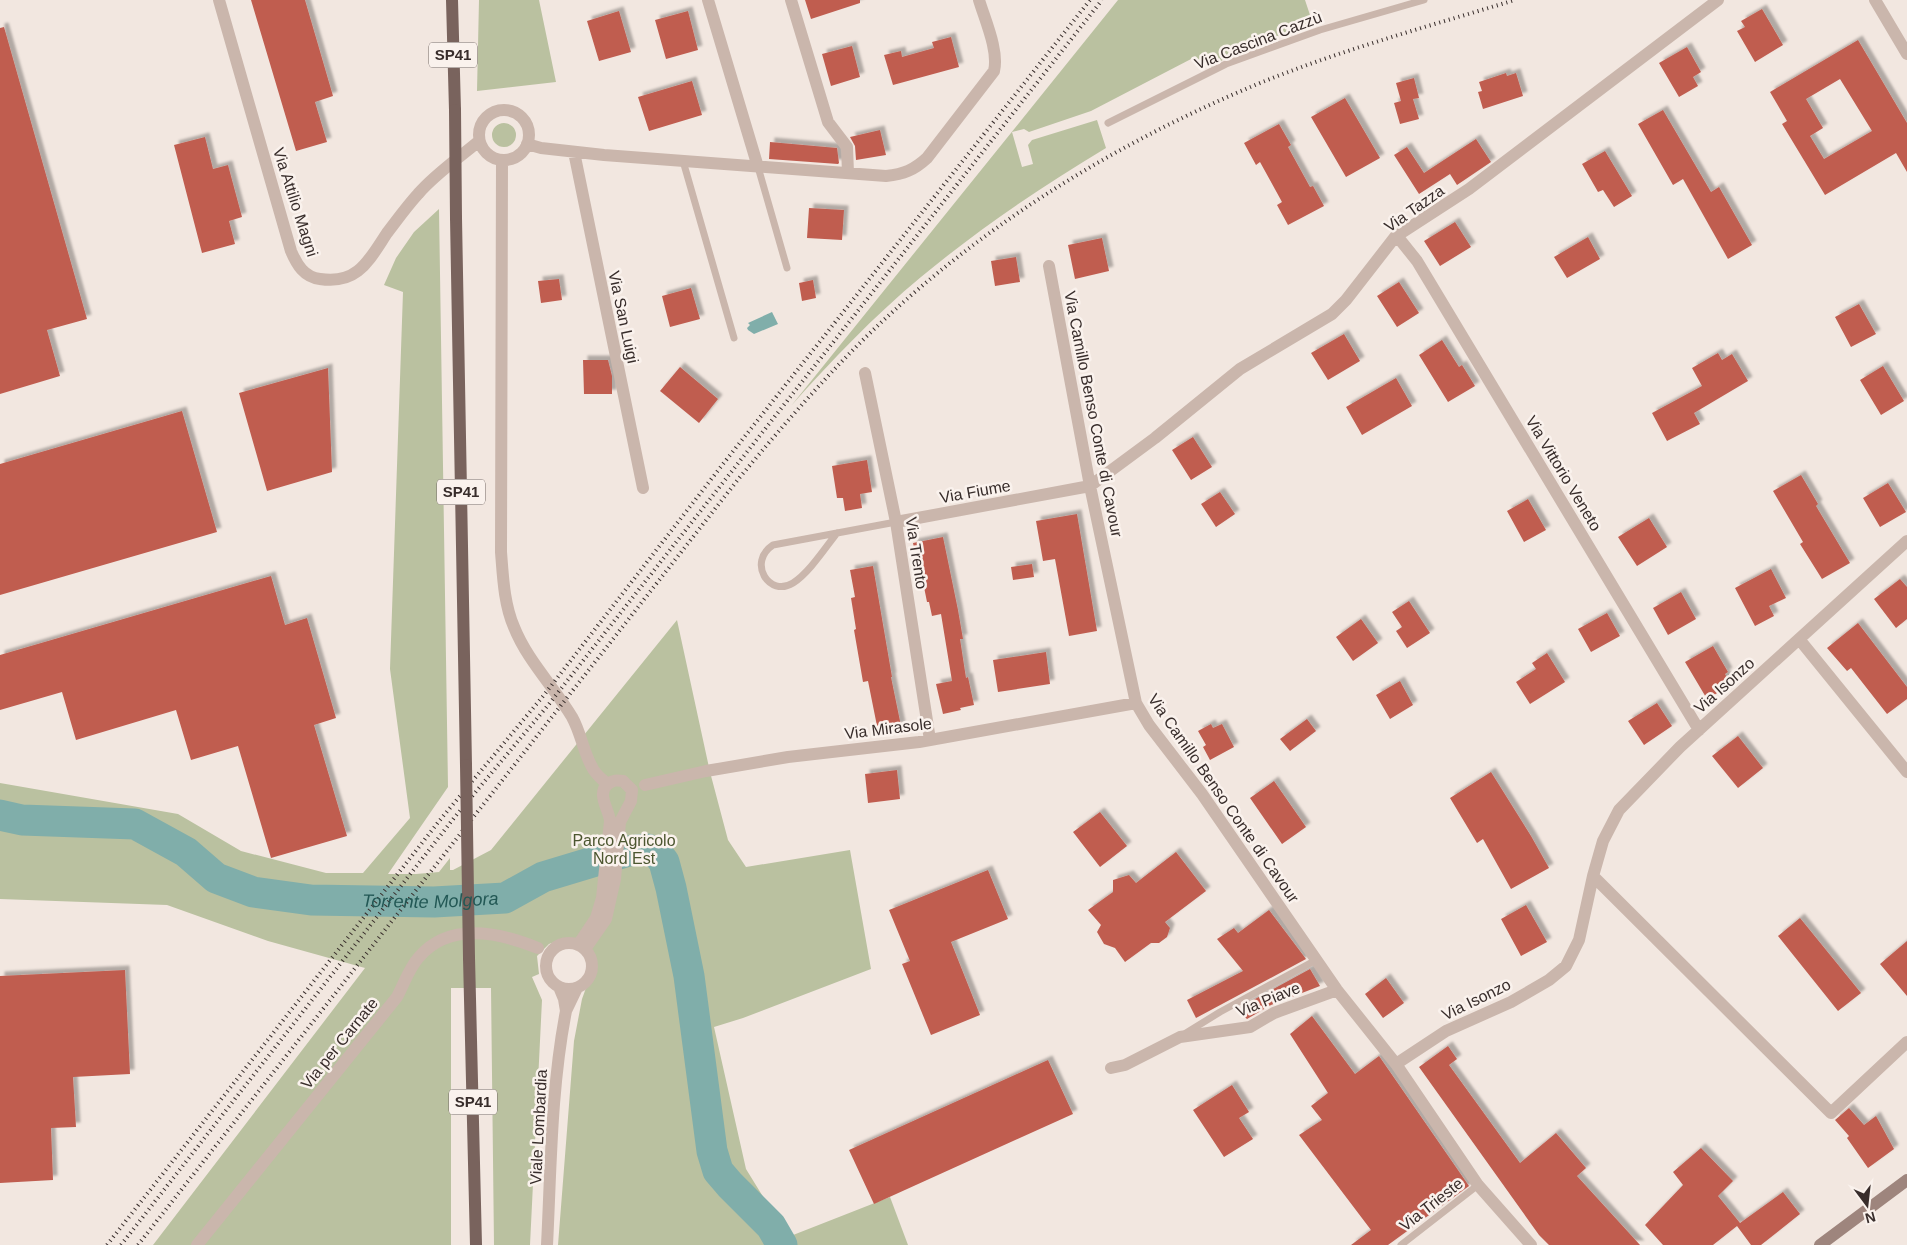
<svg xmlns="http://www.w3.org/2000/svg" width="1907" height="1245" font-family="Helvetica,sans-serif">
<style>
.green{fill:#bac1a0}
.water{fill:#80aeaa}
.lines{fill:none;stroke-linecap:round;stroke-linejoin:round}
.river{stroke:#80aeaa;stroke-width:31}
.building{fill:#c05d50;fill-rule:evenodd;filter:url(#shadow)}
.lane{stroke:#cab6ac;stroke-width:7}
.street{stroke:#cab6ac;stroke-width:12}
.secondary{stroke:#9e857d;stroke-width:12}
.primary{stroke:#79635d;stroke-width:12}
.rail{stroke:#382d2b;stroke-width:4;stroke-dasharray:1 4;stroke-linecap:butt}
.primary-bridge{stroke:#79635d;stroke-width:12}
.labels{text-anchor:middle;stroke-width:5;stroke-linejoin:round;paint-order:stroke}
.shield{fill:#faf2ed;stroke:#726865;stroke-width:1}
.shield-label{font-size:15px;font-weight:bold;fill:#382d2b}
.street-label{font-size:16px;fill:#382d2b;stroke:#faf2ed}
.park-label{font-size:16px;fill:#4c5630;stroke:#faf2ed}
.water-label{font-size:18px;font-style:italic;fill:#225855;stroke:#faf2ed}
</style>
<defs>
<filter id="shadow"><feDropShadow dx="4.5" dy="-4.5" stdDeviation="1" flood-color="#0004"/></filter>
</defs>
<rect width="100%" height="100%" fill="#f2e7e0"/>
<path class="green" d="M 479,0 L 539,0 L 556,82 L 477,91 Z
M 1118,0 L 1305,0 L 1313,24 L 1239,49 L 1212,67 C 1204,65 1201,59 1193,58 L 1091,111 L 1029,132 L 1024,129 L 1012,132 L 1022,167 L 1033,164 L 1028,145 L 1032,140 L 1097,120 L 1106,148 C 1041,187 979,229 921,277 C 874,316 832,360 791,406 Z
M492 135a12 12 0 1 1 24 0a12 12 0 1 1-24 0Z
M 439,209 L 448,787 L 388,874 L 416,874 L 439,872 L 450,858 L 450,870 L 453,870 L 491,850 L 677,620 L 710,772 L 728,840 L 746,867 L 850,850 L 871,969 L 743,1018 L 714,1027 L 746,1169 L 788,1237 L 890,1197 L 908,1245 L 558,1245 L 574,1041 L 582,999 L 595,963 L 592,954 L 585,944 L 573,939 L 560,940 L 549,944 L 537,956 L 539,974 L 532,977 L 542,1000 L 530,1245 L 494,1245 L 491,988 L 451,988 L 451,1245 L 153,1245 L 365,968 L 268,941 L 167,905 L 0,899 L 0,783 L 178,814 L 241,851 L 326,873 L 363,873 L 410,818 L 390,669 L 403,292 L 384,285 L 396,258 L 414,232 Z"/>
<path class="water" d="M 772,312 L 778,324 L 754,334 L 748,330 L 747,328 L 750,325 L 748,323 Z"/>
<g class="lines">
<path class="river" id="s1" d="M 0,815 L 22,820 L 135,824 L 186,852 L 216,878 L 253,892 L 311,900 L 434,902 L 505,898 L 543,877 L 629,851 L 647,849 L 657,853 L 664,862 L 671,888 L 689,976 L 712,1151 L 718,1171 L 730,1185 L 771,1226 L 782,1245"/>
</g>
<path class="building" d="M 251,0 L 305,0 L 333,96 L 315,102 L 327,142 L 296,151 Z
M 805,0 L 860,0 L 860,3 L 811,19 Z
M 1762,9 L 1783,45 L 1755,62 L 1737,31 L 1745,27 L 1741,21 Z
M 619,11 L 631,52 L 599,61 L 587,21 Z
M 688,11 L 698,50 L 666,59 L 655,20 Z
M 4,27 L 87,319 L 47,330 L 60,376 L 0,394 L 0,28 Z
M 951,37 L 959,67 L 893,85 L 884,55 L 901,51 L 902,57 L 934,48 L 932,42 Z
M 1858,40 L 1907,123 L 1907,172 L 1896,153 L 1825,195 L 1782,124 L 1787,121 L 1770,92 ZM 1840,79 L 1872,131 L 1824,159 L 1810,136 L 1823,128 L 1806,99 Z
M 852,46 L 860,77 L 831,86 L 822,54 Z
M 1687,47 L 1701,72 L 1693,77 L 1698,86 L 1679,97 L 1659,63 Z
M 1506,73 L 1507,76 L 1516,73 L 1523,96 L 1483,109 L 1478,92 L 1482,91 L 1479,82 Z
M 1414,78 L 1419,98 L 1413,99 L 1419,119 L 1400,124 L 1394,103 L 1401,101 L 1396,83 Z
M 692,81 L 702,115 L 649,131 L 638,97 Z
M 1345,98 L 1380,158 L 1346,177 L 1311,117 Z
M 1663,110 L 1711,192 L 1719,187 L 1752,245 L 1728,259 L 1683,179 L 1673,185 L 1638,124 Z
M 1279,124 L 1291,145 L 1288,147 L 1310,187 L 1313,186 L 1324,206 L 1288,225 L 1277,205 L 1282,202 L 1260,162 L 1256,165 L 1244,143 Z
M 880,130 L 886,155 L 856,160 L 855,146 L 850,137 Z
M 205,137 L 213,169 L 228,165 L 242,217 L 229,221 L 235,244 L 202,253 L 174,145 Z
M 1476,139 L 1491,162 L 1457,185 L 1450,174 L 1419,194 L 1394,155 L 1407,147 L 1424,173 Z
M 770,142 L 837,148 L 839,163 L 838,164 L 769,159 Z
M 1605,151 L 1632,196 L 1614,207 L 1603,190 L 1598,192 L 1582,164 Z
M 809,208 L 844,210 L 842,240 L 807,238 Z
M 1455,222 L 1471,247 L 1440,266 L 1424,241 Z
M 1588,237 L 1600,259 L 1567,278 L 1554,257 Z
M 1102,238 L 1109,271 L 1075,279 L 1068,245 Z
M 1016,257 L 1020,282 L 995,286 L 991,261 Z
M 559,279 L 562,300 L 541,303 L 538,281 Z
M 813,280 L 816,298 L 802,301 L 799,283 Z
M 1399,282 L 1419,313 L 1397,327 L 1377,296 Z
M 691,288 L 700,319 L 670,327 L 662,296 Z
M 1859,304 L 1876,334 L 1851,347 L 1835,317 Z
M 1344,334 L 1360,361 L 1328,380 L 1311,353 Z
M 1442,340 L 1459,367 L 1462,365 L 1475,386 L 1448,402 L 1419,355 Z
M 1718,353 L 1722,360 L 1732,354 L 1748,381 L 1694,413 L 1700,424 L 1667,441 L 1652,413 L 1702,386 L 1692,368 Z
M 583,360 L 608,360 L 612,376 L 612,394 L 584,394 Z
M 1883,366 L 1904,401 L 1881,415 L 1860,380 Z
M 680,367 L 718,399 L 699,423 L 660,391 Z
M 328,368 L 332,472 L 267,491 L 239,393 Z
M 1396,378 L 1412,406 L 1362,435 L 1346,407 Z
M 182,411 L 217,532 L 0,595 L 0,464 Z
M 1193,437 L 1212,467 L 1191,480 L 1172,450 Z
M 867,460 L 872,492 L 860,494 L 862,508 L 845,511 L 843,498 L 837,498 L 832,466 Z
M 1801,475 L 1818,504 L 1816,506 L 1850,563 L 1822,579 L 1800,544 L 1803,542 L 1773,491 Z
M 1888,483 L 1906,512 L 1880,527 L 1863,498 Z
M 1220,492 L 1235,514 L 1216,527 L 1201,504 Z
M 1528,499 L 1546,530 L 1524,542 L 1507,511 Z
M 1077,514 L 1097,631 L 1069,636 L 1055,559 L 1043,561 L 1036,521 Z
M 1649,518 L 1667,547 L 1637,566 L 1618,537 Z
M 943,537 L 958,610 L 963,639 L 960,639 L 966,678 L 968,677 L 974,705 L 960,708 L 961,710 L 943,714 L 936,684 L 952,681 L 941,614 L 932,616 L 929,602 L 927,602 L 921,572 L 919,572 L 913,543 Z
M 1032,564 L 1034,577 L 1013,580 L 1011,567 Z
M 873,566 L 892,677 L 891,677 L 901,726 L 878,731 L 868,681 L 863,682 L 854,630 L 856,629 L 851,598 L 855,597 L 850,570 Z
M 1771,569 L 1786,598 L 1769,606 L 1774,616 L 1755,626 L 1735,588 Z
M 271,576 L 285,625 L 307,618 L 336,718 L 314,725 L 347,836 L 271,858 L 238,746 L 191,760 L 176,710 L 76,740 L 62,692 L 0,710 L 0,655 Z
M 1900,579 L 1907,587 L 1907,619 L 1896,628 L 1874,599 Z
M 1681,592 L 1696,619 L 1668,635 L 1653,608 Z
M 1409,601 L 1430,633 L 1407,648 L 1396,631 L 1402,627 L 1392,612 Z
M 1607,613 L 1620,636 L 1591,652 L 1578,629 Z
M 1361,619 L 1378,643 L 1353,661 L 1336,637 Z
M 1858,623 L 1907,687 L 1907,699 L 1887,714 L 1851,668 L 1847,671 L 1827,648 Z
M 1713,646 L 1728,672 L 1725,674 L 1731,685 L 1707,699 L 1685,662 Z
M 1046,652 L 1050,684 L 998,692 L 993,660 Z
M 1547,653 L 1565,682 L 1530,704 L 1516,682 L 1536,669 L 1532,663 Z
M 1400,681 L 1413,705 L 1390,719 L 1376,695 Z
M 1657,703 L 1672,726 L 1644,745 L 1628,721 Z
M 1307,719 L 1316,731 L 1290,751 L 1280,739 Z
M 1211,724 L 1213,728 L 1222,724 L 1234,747 L 1210,760 L 1203,747 L 1206,745 L 1198,731 Z
M 1738,736 L 1763,768 L 1738,788 L 1712,756 Z
M 897,770 L 900,799 L 868,803 L 865,774 Z
M 1491,772 L 1531,836 L 1549,868 L 1511,889 L 1483,839 L 1477,843 L 1450,798 Z
M 1274,781 L 1306,827 L 1282,844 L 1250,798 Z
M 1100,812 L 1127,846 L 1100,867 L 1073,832 Z
M 1176,852 L 1206,891 L 1165,922 L 1170,928 L 1167,937 L 1159,943 L 1151,943 L 1125,962 L 1115,948 L 1104,944 L 1097,932 L 1101,925 L 1088,910 L 1113,892 L 1113,880 L 1129,875 L 1136,883 Z
M 988,870 L 1008,919 L 951,942 L 980,1015 L 931,1035 L 902,964 L 910,961 L 889,910 Z
M 1526,905 L 1547,942 L 1521,956 L 1501,919 Z
M 1269,910 L 1306,959 L 1196,1018 L 1187,1000 L 1243,971 L 1217,939 L 1234,928 L 1238,933 Z
M 1800,918 L 1861,993 L 1838,1011 L 1778,936 Z
M 1907,941 L 1907,996 L 1880,964 Z
M 1310,969 L 1320,986 L 1271,1005 L 1247,1019 L 1237,1009 Z
M 125,970 L 130,1074 L 73,1077 L 76,1127 L 51,1128 L 53,1180 L 0,1183 L 0,976 Z
M 1386,978 L 1404,1003 L 1383,1018 L 1365,994 Z
M 1312,1016 L 1355,1074 L 1379,1056 L 1469,1186 L 1388,1245 L 1351,1245 L 1371,1230 L 1299,1135 L 1322,1120 L 1311,1106 L 1328,1093 L 1290,1034 Z
M 1448,1046 L 1457,1059 L 1449,1065 L 1520,1163 L 1556,1133 L 1586,1168 L 1577,1176 L 1640,1245 L 1549,1245 L 1539,1235 L 1419,1067 Z
M 1048,1060 L 1073,1114 L 874,1204 L 849,1150 Z
M 1232,1085 L 1249,1112 L 1239,1118 L 1253,1139 L 1224,1157 L 1193,1110 Z
M 1849,1108 L 1864,1125 L 1876,1116 L 1894,1149 L 1868,1168 L 1847,1138 L 1849,1136 L 1835,1120 Z
M 1701,1148 L 1733,1181 L 1718,1196 L 1740,1223 L 1783,1192 L 1800,1214 L 1761,1245 L 1751,1245 L 1737,1226 L 1713,1245 L 1663,1245 L 1645,1225 L 1683,1185 L 1673,1172 Z"/>
<g class="lines">
<path class="lane" d="M 1108,123 L 1226,64 L 1320,30 L 1424,0
M 683,161 L 734,338
M 758,167 L 787,268
M 837,533 C 825,548 809,573 793,583 C 769,598 747,562 773,545 L 896,522
M 1186,1033 L 1220,1012 L 1316,960
M 1401,1245 L 1478,1185"/>
<path class="street" d="M 219,0 L 291,251 C 297,265 304,277 320,279 C 358,285 369,260 387,233 C 397,220 407,206 418,194 C 435,174 459,158 479,141
M 708,0 L 758,167
M 791,0 L 828,122 L 847,147 L 848,173
M 1875,0 L 1907,54
M479 135a25 25 0 1 1 50 0a25 25 0 1 1-50 0Z
M 527,144 L 541,148 L 604,155 L 886,176 C 904,174 914,170 927,158 L 994,71 C 999,51 985,20 979,0
M 574,152 L 643,488
M 502,160 L 501,552 C 503,577 504,604 514,627 C 527,660 554,687 572,717 C 581,733 583,751 592,767 C 595,774 602,779 607,784
M 1395,237 L 1401,241 L 1417,261 L 1699,730
M 1049,266 L 1090,486 L 1136,703 L 1149,725 L 1202,794 L 1337,990 L 1396,1064 L 1478,1185 L 1531,1245
M 865,373 L 896,522 L 930,740
M 896,522 L 1090,486 L 1155,438 L 1240,369 L 1332,314 L 1346,300 L 1395,237 L 1469,189 L 1718,0
M 1799,639 L 1907,772
M 645,785 L 706,771 L 788,757 L 919,742 L 1136,703
M 1593,876 L 1831,1113 L 1907,1042
M546 966a23 23 0 1 1 46 0a23 23 0 1 1-46 0Z
M 578,945 L 596,918 L 602,898 L 610,821 C 609,810 596,793 608,784 C 613,780 617,780 623,781 L 632,790 L 631,801 L 620,822 L 615,879 L 606,919 L 585,949
M 559,987 L 564,999 L 566,1011 L 577,988
M 1396,1064 L 1446,1031 L 1511,1002 L 1549,980 L 1566,966 L 1579,940 L 1593,876 L 1603,841 L 1619,810 L 1680,747 L 1907,541
M 1111,1068 L 1125,1065 L 1180,1037 L 1250,1027 L 1274,1013 L 1337,990
M 197,1245 L 397,997 C 404,984 409,968 419,957 C 450,921 501,933 538,948
M 547,1245 C 551,1167 551,1088 566,1011"/>
<path class="secondary" d="M 1820,1245 L 1907,1180"/>
<path class="primary" d="M 452,0 L 455,110
M 456,218 L 466,765
M 469,958 L 476,1245"/>
<path class="rail" d="M 107,1245 L 440,820 L 544,695 L 723,464 L 1090,0
M 121,1245 L 454,818 L 549,704 L 1102,0
M 138,1245 L 740,477 C 781,428 822,380 868,335 C 975,231 1104,150 1241,91 C 1329,53 1423,28 1515,0"/>
<path class="primary-bridge" d="M 455,110 L 456,218
M 466,765 L 469,958"/>
</g>
<g class="labels">
<g class="shield">
<rect x="429" y="42.5" width="48" height="25" rx="4"/>
<rect x="437" y="479.5" width="48" height="25" rx="4"/>
<rect x="449" y="1089.5" width="48" height="25" rx="4"/>
</g>
<g class="shield-label">
<text x="453" y="60">SP41</text>
<text x="461" y="497">SP41</text>
<text x="473" y="1107">SP41</text>
</g>
<g class="street-label">
<text transform="translate(1258 40) rotate(-21)" y="6">Via Cascina Cazzù</text>
<text transform="translate(296 202) rotate(72)" y="6">Via Attilio Magni</text>
<text transform="translate(1414 208) rotate(-35)" y="6">Via Tazza</text>
<text transform="translate(624 317) rotate(78)" y="6">Via San Luigi</text>
<text transform="translate(1094 414) rotate(79)" y="6">Via Camillo Benso Conte di Cavour</text>
<text transform="translate(1564 473) rotate(59)" y="6">Via Vittorio Veneto</text>
<text transform="translate(975 491) rotate(-10)" y="6">Via Fiume</text>
<text transform="translate(917 553) rotate(81)" y="6">Via Trento</text>
<text transform="translate(1724 685) rotate(-42)" y="6">Via Isonzo</text>
<text transform="translate(888 728) rotate(-7)" y="6">Via Mirasole</text>
<text transform="translate(1224 798) rotate(55)" y="6">Via Camillo Benso Conte di Cavour</text>
<text transform="translate(1268 999) rotate(-22)" y="6">Via Piave</text>
<text transform="translate(1476 999) rotate(-26)" y="6">Via Isonzo</text>
<text transform="translate(339 1043) rotate(-51)" y="6">Via per Carnate</text>
<text transform="translate(538 1127) rotate(-87)" y="6">Viale Lombardia</text>
<text transform="translate(1431 1204) rotate(-38)" y="6">Via Trieste</text>
</g>
<g class="park-label">
<text x="624" y="846">Parco Agricolo<tspan x="624" dy="18">Nord Est</tspan></text>
</g>
<g class="water-label">
<text dy="6" stroke="none"><textPath href="#s1" startOffset="451">Torrente Molgora</textPath></text>
</g>
</g>
<g transform="translate(1867 1205) rotate(165)" stroke="#faf2ed" stroke-width="4" paint-order="stroke">
<path d="M0-4L9 19L0 12L-9 19Z" fill="#382d2b"/>
<text y="-8" font-size="14" font-weight="bold" text-anchor="middle" fill="#382d2b">N</text>
</g>
</svg>
